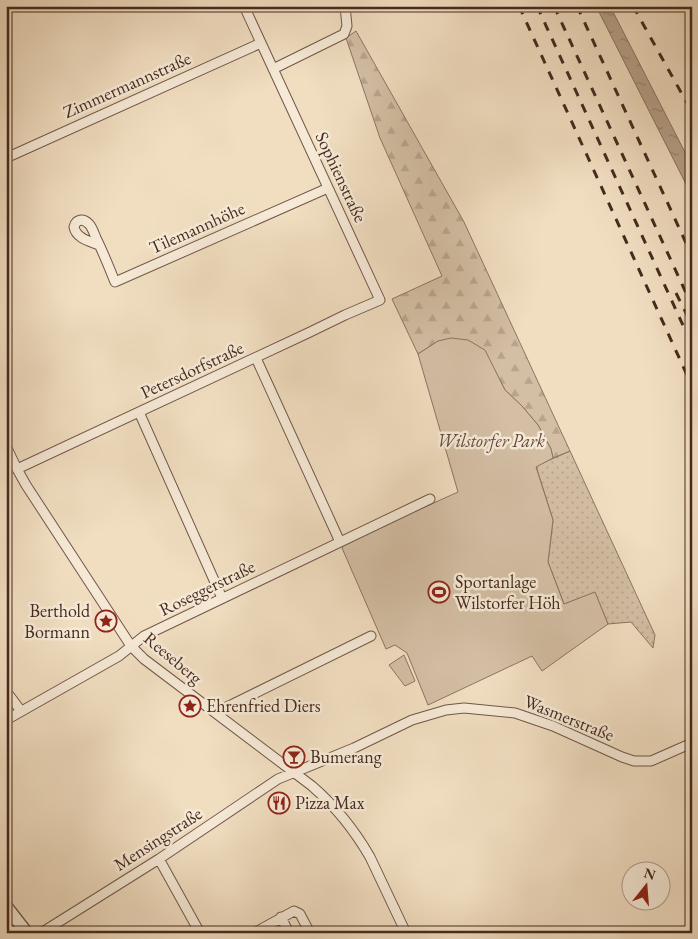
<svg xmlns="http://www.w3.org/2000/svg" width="698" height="939" font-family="'EB Garamond',serif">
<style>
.grass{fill:url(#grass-dots);stroke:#8d7462}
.forest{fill:url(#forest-firs);stroke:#8d7462}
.park{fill:#d4bfa5;stroke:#8d7462}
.water{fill:url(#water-ripples);stroke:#8a715f}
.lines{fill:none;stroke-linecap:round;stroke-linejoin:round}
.minor-casing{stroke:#715748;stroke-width:11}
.tertiary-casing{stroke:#715748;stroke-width:14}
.minor{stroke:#f6ead7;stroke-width:9}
.tertiary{stroke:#f6ead7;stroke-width:11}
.rail{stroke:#462a1f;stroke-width:3;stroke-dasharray:9 9;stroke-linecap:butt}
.labels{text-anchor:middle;stroke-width:5;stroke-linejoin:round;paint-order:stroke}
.street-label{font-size:18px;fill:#462a1f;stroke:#f6ead7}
.park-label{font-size:18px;font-style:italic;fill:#62483a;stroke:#f6ead7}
.poi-label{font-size:18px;fill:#462a1f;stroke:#f6ead7;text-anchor:start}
</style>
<defs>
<pattern id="grass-dots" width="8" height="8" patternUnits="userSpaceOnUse" patternTransform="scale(1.25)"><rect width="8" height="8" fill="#d4bfa5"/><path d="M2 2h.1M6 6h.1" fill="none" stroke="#b7a48e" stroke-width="1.8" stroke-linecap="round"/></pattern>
<pattern id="forest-firs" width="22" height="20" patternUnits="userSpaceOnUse" patternTransform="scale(1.25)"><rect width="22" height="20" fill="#d4bfa5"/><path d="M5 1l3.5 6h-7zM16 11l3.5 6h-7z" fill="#b7a48e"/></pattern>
<pattern id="water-ripples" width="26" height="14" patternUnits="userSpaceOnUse" patternTransform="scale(1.25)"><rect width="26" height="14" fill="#b7a18a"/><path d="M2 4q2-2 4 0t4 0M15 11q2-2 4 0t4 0" fill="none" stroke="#978370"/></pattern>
</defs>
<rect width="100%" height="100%" fill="#f1dec1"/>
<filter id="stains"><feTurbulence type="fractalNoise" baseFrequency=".004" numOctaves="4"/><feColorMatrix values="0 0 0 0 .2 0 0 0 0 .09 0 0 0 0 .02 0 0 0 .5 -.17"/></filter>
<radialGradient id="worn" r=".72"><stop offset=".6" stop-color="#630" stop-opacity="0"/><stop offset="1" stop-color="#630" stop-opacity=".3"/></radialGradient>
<path class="grass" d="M 570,451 L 655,635 L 653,648 L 631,622 L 608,624 L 595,593 L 564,604 L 548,562 L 553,520 L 536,466 Z"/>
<path class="forest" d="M 356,31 L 464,222 L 570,451 L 553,458 L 551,449 L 538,425 L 522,406 L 505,390 L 484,350 L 438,341 L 418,354 L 392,299 L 442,276 L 380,138 L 346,38 Z"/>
<path class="park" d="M 451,338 L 468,340 L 485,350 L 505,390 L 522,406 L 538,425 L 551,449 L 553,458 L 536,467 L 553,520 L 548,562 L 564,604 L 595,592 L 608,624 L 542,671 L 532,656 L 428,705 L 407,653 L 395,645 L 386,649 L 342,548 L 345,543 L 458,492 L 418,354 L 438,341 Z
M 404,655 L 415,681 L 405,686 L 389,665 Z"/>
<path class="water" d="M 596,6 L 610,6 L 692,166 L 692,196 Z"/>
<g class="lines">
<g class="minor-casing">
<path id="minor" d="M 273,69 L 344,34 L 347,26 L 345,6
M 6,158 L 261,43
M 99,245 C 89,241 76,238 74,227 C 76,219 83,218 89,224 C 92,227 94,233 96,238 C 103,252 109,267 115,282 L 328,188
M 6,330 L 7,329
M 256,358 L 340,542
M 139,412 L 222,598
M 6,446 L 17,469 L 26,485 L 131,646 L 144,659 L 312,786 C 335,806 355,831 370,857 L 406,933
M 17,469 L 308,333 L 345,315 L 380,300 L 244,6
M 6,691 L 21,711
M 219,715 L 224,708 L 231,705 L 371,636
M 6,720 L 119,656 L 144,636 L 430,499
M 159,859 L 200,933
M 281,917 L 289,933
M 41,933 L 159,859 L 278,779 L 354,748 L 412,720 L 446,710 L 464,708 L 515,713 L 553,726 L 622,757 L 634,761 L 651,761 L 692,743
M 254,933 L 294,911 L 300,914 L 310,933"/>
</g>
<g class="tertiary-casing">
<path id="tertiary" d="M 6,906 L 27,933"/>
</g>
<use href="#minor" class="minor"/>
<use href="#tertiary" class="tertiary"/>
<path class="rail" d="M 519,6 L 692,386
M 537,6 L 692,345
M 554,6 L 692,306
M 577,6 L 692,256
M 633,6 L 692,112
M 676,293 L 692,325"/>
</g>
<defs>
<g id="stadium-ring" transform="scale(1.125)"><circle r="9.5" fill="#f6ead7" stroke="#8f2418" stroke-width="1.5"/><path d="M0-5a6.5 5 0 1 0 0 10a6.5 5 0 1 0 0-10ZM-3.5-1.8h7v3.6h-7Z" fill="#8f2418"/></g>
<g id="sight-ring" transform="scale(1.125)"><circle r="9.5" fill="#f6ead7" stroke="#8f2418" stroke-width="1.5"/><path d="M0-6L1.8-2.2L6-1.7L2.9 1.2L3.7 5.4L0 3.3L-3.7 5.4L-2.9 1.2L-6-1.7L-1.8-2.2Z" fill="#8f2418"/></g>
<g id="bar-ring" transform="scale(1.125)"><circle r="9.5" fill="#f6ead7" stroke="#8f2418" stroke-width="1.5"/><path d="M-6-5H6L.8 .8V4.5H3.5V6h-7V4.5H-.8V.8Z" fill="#8f2418"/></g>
<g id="restaurant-ring" transform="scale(1.125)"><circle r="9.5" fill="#f6ead7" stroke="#8f2418" stroke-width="1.5"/><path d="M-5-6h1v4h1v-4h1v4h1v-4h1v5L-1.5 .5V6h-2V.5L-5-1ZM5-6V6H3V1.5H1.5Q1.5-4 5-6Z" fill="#8f2418"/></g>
</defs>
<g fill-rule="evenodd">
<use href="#stadium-ring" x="439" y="592"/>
<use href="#sight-ring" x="106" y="621"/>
<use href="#sight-ring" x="190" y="706"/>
<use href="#bar-ring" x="294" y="757"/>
<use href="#restaurant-ring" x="279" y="803"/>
</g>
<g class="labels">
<g class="street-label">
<text transform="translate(127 85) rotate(-24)" y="6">Zimmermannstraße</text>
<text transform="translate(341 177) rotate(65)" y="6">Sophienstraße</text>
<text transform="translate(197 228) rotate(-24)" y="6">Tilemannhöhe</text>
<text transform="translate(192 370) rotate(-25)" y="6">Petersdorfstraße</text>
<text transform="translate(207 588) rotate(-26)" y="6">Roseggerstraße</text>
<text transform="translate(173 658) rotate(40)" y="6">Reeseberg</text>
<text transform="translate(569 718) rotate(22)" y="6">Wasmerstraße</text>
<text transform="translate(158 839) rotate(-33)" y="6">Mensingstraße</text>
</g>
<g class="park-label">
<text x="491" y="447">Wilstorfer Park</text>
</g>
<g class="poi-label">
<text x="455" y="588">Sportanlage<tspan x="455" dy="21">Wilstorfer Höh</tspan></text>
<text x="90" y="617" text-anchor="end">Berthold<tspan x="90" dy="21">Bormann</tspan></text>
<text x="206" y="712">Ehrenfried Diers</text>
<text x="310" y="763">Bumerang</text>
<text x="295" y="809">Pizza Max</text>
</g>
</g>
<rect width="698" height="939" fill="none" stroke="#f1dec1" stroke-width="25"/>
<rect x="8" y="8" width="683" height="924" fill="none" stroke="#462a1f" stroke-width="2.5"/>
<rect x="12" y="12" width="673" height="914" fill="none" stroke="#462a1f"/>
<g transform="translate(646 886) rotate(17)"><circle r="24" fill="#f6ead7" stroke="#b09d8d"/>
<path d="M0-4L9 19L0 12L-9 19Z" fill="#8f2418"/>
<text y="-8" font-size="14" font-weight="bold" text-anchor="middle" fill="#462a1f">N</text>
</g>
<rect width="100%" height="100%" filter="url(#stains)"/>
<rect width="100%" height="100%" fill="url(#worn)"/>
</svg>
